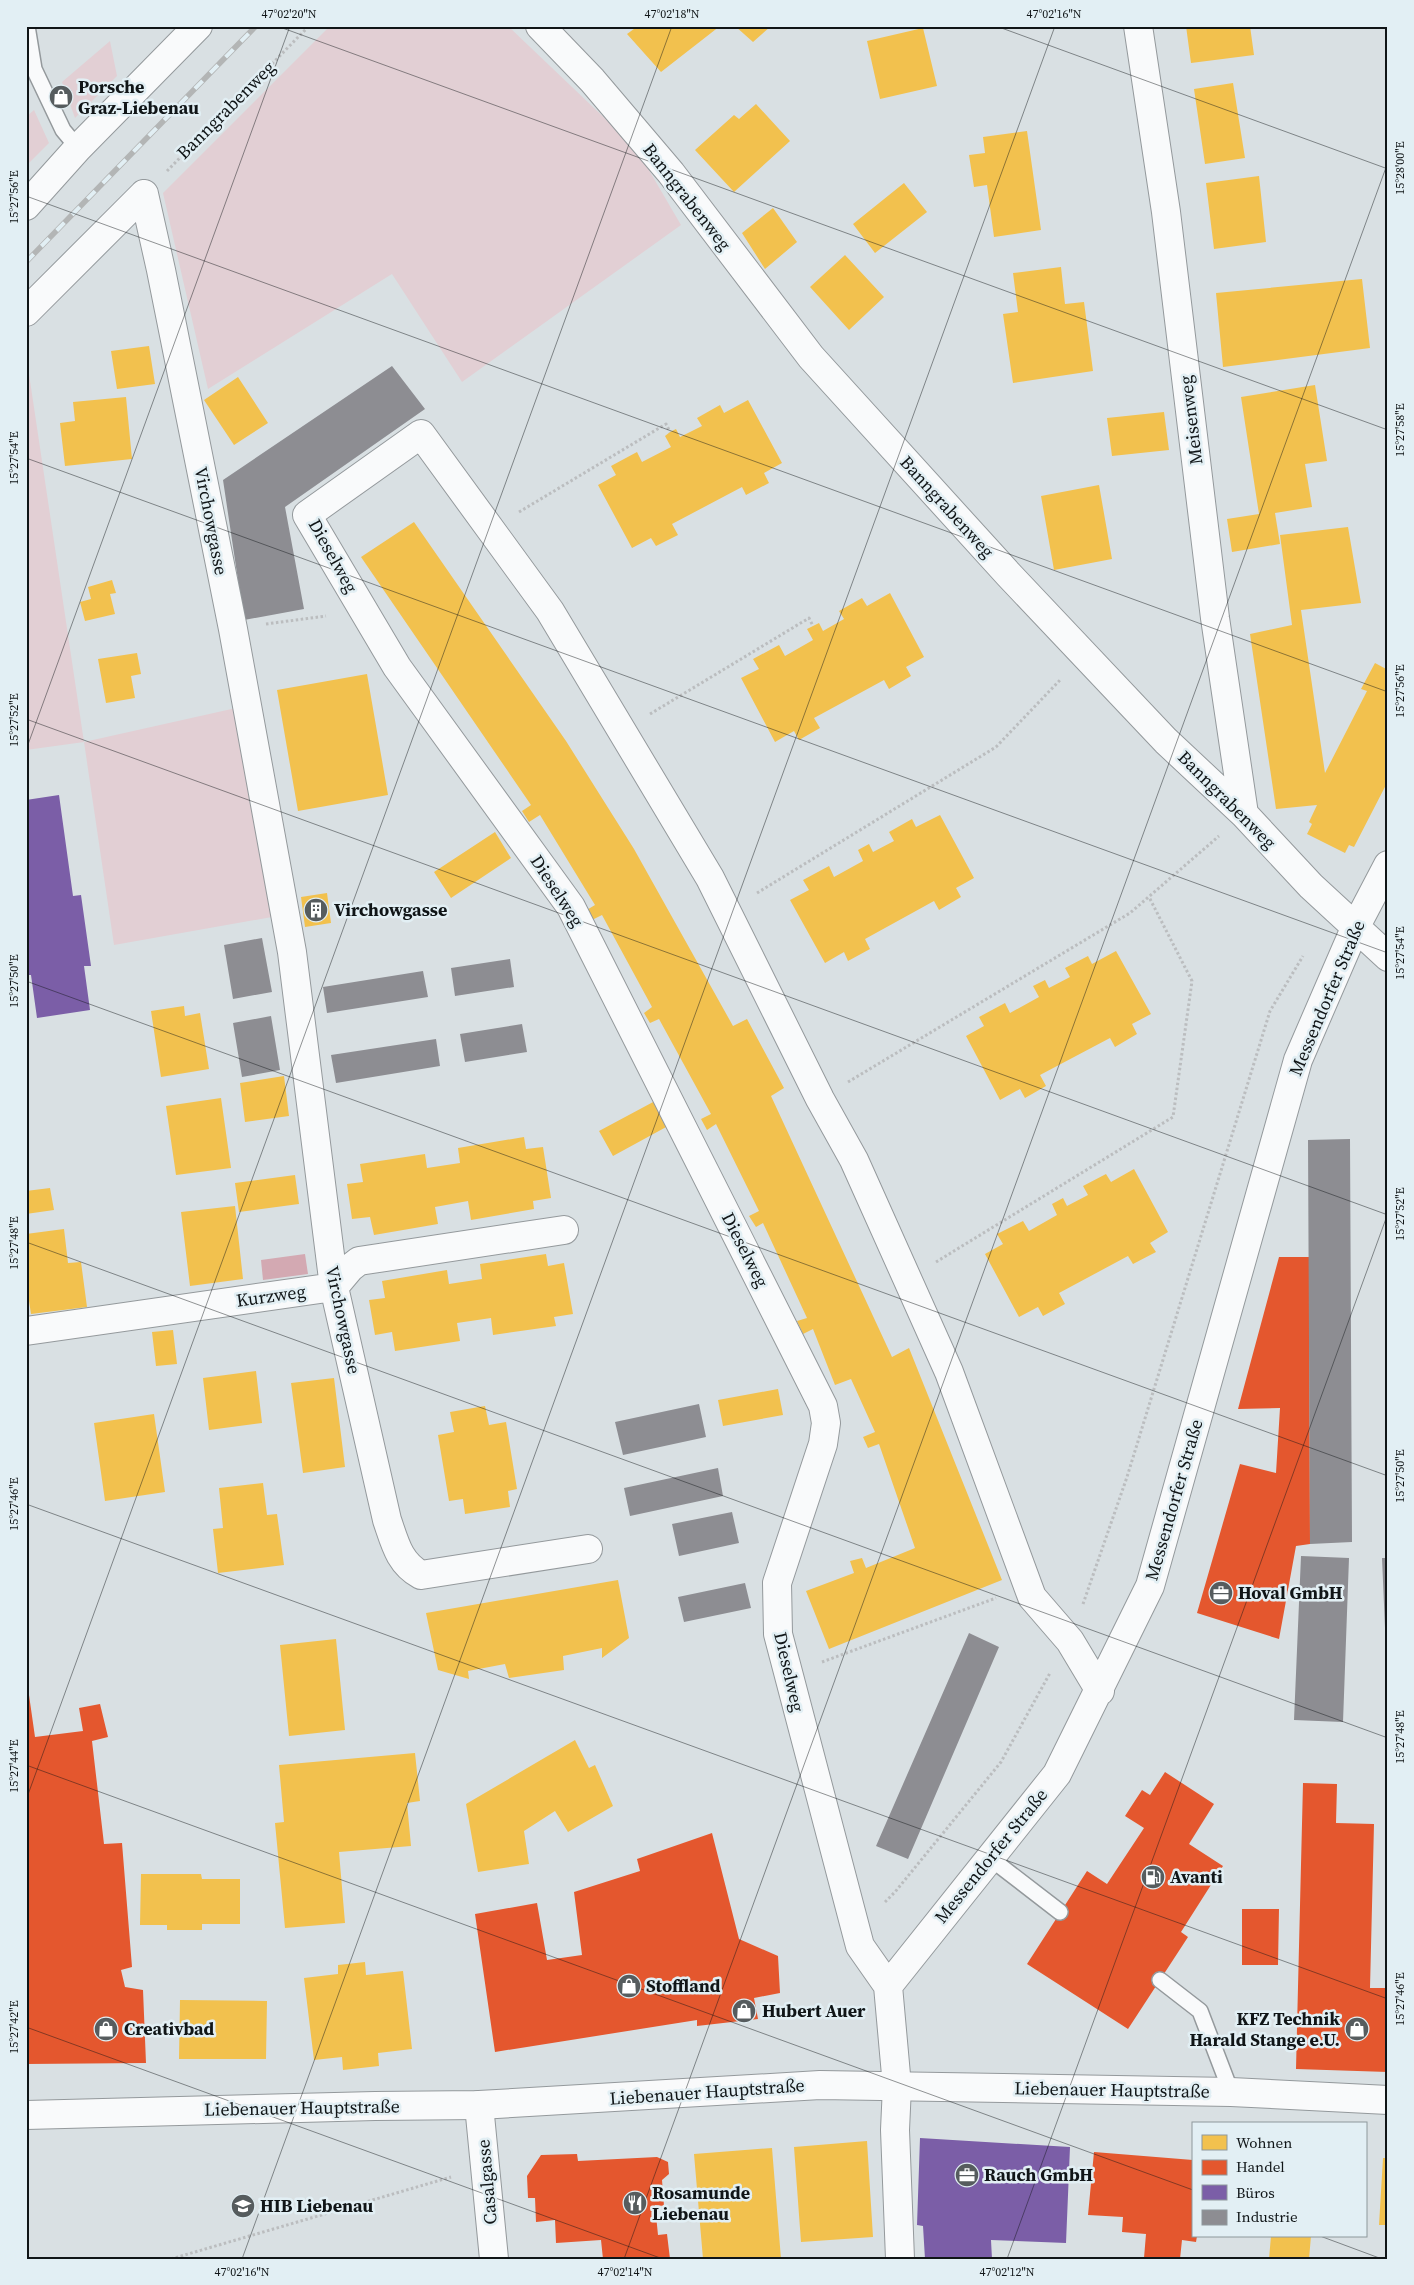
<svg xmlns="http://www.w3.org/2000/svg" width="1414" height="2285" font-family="'Source Serif 4',serif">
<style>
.green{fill:#e2cfd4}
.water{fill:#d3a9b2}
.homes{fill:#f2c14e}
.shops{fill:#e4572e}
.offices{fill:#7b5ea7}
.industry{fill:#8d8d92}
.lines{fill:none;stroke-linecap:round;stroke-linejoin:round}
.lane-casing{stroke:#94999c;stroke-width:18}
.street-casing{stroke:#94999c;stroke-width:30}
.primary-casing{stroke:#94999c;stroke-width:30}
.path{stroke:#bbbdbf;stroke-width:3;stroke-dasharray:2.5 2.5;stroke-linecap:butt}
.lane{stroke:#f9fafb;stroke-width:15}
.street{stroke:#f9fafb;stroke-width:28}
.primary{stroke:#f9fafb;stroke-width:28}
.rail-casing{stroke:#b3b5b5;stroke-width:5.5}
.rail{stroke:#e2eff4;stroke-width:4;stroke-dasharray:11;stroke-linecap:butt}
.ticks{fill:none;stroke:#101517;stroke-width:1;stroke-opacity:0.45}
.labels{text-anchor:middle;stroke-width:5;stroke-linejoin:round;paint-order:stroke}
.poi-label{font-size:18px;font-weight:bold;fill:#101517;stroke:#e2eff4;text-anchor:start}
.street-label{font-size:18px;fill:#101517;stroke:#e2eff4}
.neatline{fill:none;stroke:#101517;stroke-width:2}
.ticks-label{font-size:12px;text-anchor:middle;fill:#101517}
</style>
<rect width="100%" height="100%" fill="#d9e0e3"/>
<path class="green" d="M 330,26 L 508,26 L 636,148 L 681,225 L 462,382 L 392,274 L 208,389 L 163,193 Z
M 110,41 L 117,76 L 75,118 L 62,82 Z
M 34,110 L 49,143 L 26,166 L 26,117 Z
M 26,354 L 84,742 L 236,708 L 272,917 L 114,945 L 84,742 L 26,750 Z"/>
<path class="water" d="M 305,1254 L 308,1274 L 263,1280 L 261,1260 Z"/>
<path class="homes" d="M 638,26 L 720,26 L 661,72 L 627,34 Z
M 735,26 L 771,26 L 753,42 Z
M 1186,26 L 1250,26 L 1254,55 L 1191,63 Z
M 923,28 L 937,86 L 880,99 L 867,41 Z
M 1233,83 L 1245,158 L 1205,164 L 1194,89 Z
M 756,104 L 790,141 L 734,192 L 695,150 L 734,115 L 739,119 Z
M 1027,131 L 1041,230 L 994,237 L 987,185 L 974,187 L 969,155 L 985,153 L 983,137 Z
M 1259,176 L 1266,242 L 1214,249 L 1206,183 Z
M 904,183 L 927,212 L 875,253 L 853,224 Z
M 773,208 L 797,242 L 765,269 L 742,233 Z
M 845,255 L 884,297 L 849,330 L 810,287 Z
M 1061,267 L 1065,304 L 1084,302 L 1093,371 L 1013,383 L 1003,314 L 1018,312 L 1013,273 Z
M 1362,279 L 1370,348 L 1223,367 L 1216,293 Z
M 149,346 L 155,384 L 117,389 L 111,351 Z
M 238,377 L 268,423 L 234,445 L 204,400 Z
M 1315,385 L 1327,461 L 1305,464 L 1312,507 L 1275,513 L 1280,544 L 1232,552 L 1227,519 L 1259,514 L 1241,397 Z
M 126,397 L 132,459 L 65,466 L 60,423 L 75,421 L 73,402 Z
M 748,400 L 782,463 L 764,473 L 769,483 L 746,495 L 742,487 L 672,524 L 678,535 L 656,546 L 651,538 L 632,548 L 598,485 L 616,475 L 611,466 L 637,452 L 642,462 L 671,447 L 665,436 L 670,432 L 676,429 L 680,437 L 702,426 L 697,418 L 720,405 L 724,413 Z
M 1164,412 L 1169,450 L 1112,456 L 1107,418 Z
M 1099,485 L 1112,559 L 1054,570 L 1041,496 Z
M 414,522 L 566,741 L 634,849 L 733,1026 L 747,1019 L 784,1088 L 771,1096 L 892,1357 L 909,1348 L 1002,1580 L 829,1649 L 806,1591 L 854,1573 L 850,1561 L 862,1558 L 866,1568 L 915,1548 L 879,1444 L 868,1448 L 863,1437 L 875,1432 L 851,1379 L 835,1385 L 813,1329 L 803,1334 L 797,1321 L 807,1318 L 763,1223 L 756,1227 L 749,1216 L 759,1211 L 716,1124 L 707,1130 L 701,1119 L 711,1114 L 659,1019 L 650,1023 L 644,1013 L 652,1007 L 602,915 L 590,921 L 585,911 L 595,905 L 540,815 L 529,822 L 522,811 L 531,805 L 361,557 Z
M 1348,527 L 1361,603 L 1301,610 L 1325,773 L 1367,691 L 1361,689 L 1375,663 L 1388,670 L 1388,781 L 1354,847 L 1349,845 L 1345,853 L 1307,834 L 1312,824 L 1309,822 L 1317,805 L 1276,809 L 1250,634 L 1292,625 L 1280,535 Z
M 112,580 L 116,593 L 110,594 L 115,614 L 85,621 L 80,602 L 91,599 L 88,587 Z
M 890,593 L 924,657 L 906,667 L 911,676 L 889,689 L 884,680 L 814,718 L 820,728 L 799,740 L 794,731 L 775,742 L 741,678 L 759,669 L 753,659 L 779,645 L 785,656 L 813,640 L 807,629 L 819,623 L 823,631 L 844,619 L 839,611 L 862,598 L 867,606 Z
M 137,653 L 141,674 L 131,676 L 135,698 L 106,703 L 98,659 Z
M 367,674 L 388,795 L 298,811 L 277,690 Z
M 940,815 L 974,878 L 956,888 L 961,897 L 939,910 L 934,901 L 865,939 L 870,949 L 848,961 L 844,952 L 825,963 L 790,900 L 809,890 L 803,880 L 829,866 L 834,877 L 863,861 L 858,850 L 869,844 L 873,852 L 894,841 L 889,832 L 912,819 L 916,827 Z
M 495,832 L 511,858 L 451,898 L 434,872 Z
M 327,893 L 331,923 L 305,927 L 301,897 Z
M 1116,951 L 1151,1014 L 1132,1024 L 1137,1034 L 1115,1047 L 1110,1038 L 1040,1075 L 1046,1086 L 1025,1098 L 1020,1089 L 1000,1100 L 966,1036 L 984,1026 L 979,1017 L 1005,1003 L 1010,1013 L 1039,997 L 1033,986 L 1045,980 L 1049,988 L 1070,977 L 1065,968 L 1088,956 L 1092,964 Z
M 184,1006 L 185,1016 L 200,1013 L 209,1069 L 161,1077 L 151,1011 Z
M 284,1076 L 289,1116 L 245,1122 L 240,1083 Z
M 221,1098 L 231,1168 L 176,1175 L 166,1106 Z
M 655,1101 L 668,1126 L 613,1156 L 599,1131 Z
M 524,1137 L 526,1149 L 543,1147 L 551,1198 L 533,1201 L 534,1209 L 471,1220 L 468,1201 L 435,1207 L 438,1224 L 374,1235 L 370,1217 L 352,1219 L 347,1184 L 363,1182 L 360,1164 L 425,1154 L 427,1168 L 460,1163 L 458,1148 Z
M 1134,1169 L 1168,1232 L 1150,1243 L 1156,1252 L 1133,1264 L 1128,1256 L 1059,1293 L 1065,1304 L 1043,1316 L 1038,1307 L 1019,1317 L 985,1254 L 1003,1244 L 997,1234 L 1023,1221 L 1029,1231 L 1057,1215 L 1052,1204 L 1063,1198 L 1067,1206 L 1088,1195 L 1083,1186 L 1106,1174 L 1111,1182 Z
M 295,1175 L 299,1204 L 239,1212 L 235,1183 Z
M 50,1188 L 54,1210 L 26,1214 L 26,1191 Z
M 235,1206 L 243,1279 L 190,1286 L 181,1212 Z
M 64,1229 L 68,1263 L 81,1262 L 87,1307 L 31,1314 L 26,1281 L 26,1234 Z
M 546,1254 L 548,1266 L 564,1263 L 573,1314 L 554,1317 L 556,1326 L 493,1335 L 491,1318 L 457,1323 L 460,1341 L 395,1351 L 392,1332 L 375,1335 L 369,1300 L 385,1298 L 382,1281 L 447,1270 L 449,1284 L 482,1279 L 480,1264 Z
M 173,1330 L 177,1364 L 156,1366 L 152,1332 Z
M 256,1371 L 262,1423 L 209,1430 L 203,1378 Z
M 334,1378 L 345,1467 L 303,1473 L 291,1383 Z
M 778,1389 L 783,1415 L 723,1426 L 718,1400 Z
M 485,1406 L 489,1425 L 506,1422 L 517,1489 L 508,1491 L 510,1507 L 465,1514 L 463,1499 L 449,1501 L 438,1435 L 454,1432 L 450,1412 Z
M 154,1414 L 165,1492 L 105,1501 L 94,1423 Z
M 263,1483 L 267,1515 L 277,1514 L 284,1565 L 218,1573 L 213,1529 L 223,1528 L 219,1488 Z
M 618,1580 L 629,1638 L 602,1658 L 602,1648 L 563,1656 L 564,1670 L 509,1678 L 505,1664 L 468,1671 L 469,1679 L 438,1670 L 426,1613 Z
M 336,1639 L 345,1730 L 289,1736 L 280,1645 Z
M 575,1740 L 589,1768 L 595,1765 L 613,1806 L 568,1832 L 555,1811 L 524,1831 L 529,1864 L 478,1872 L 466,1804 Z
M 415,1753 L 420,1801 L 407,1803 L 411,1846 L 339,1852 L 345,1923 L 285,1928 L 275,1823 L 284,1822 L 279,1765 Z
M 141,1874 L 201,1874 L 202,1879 L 240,1879 L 240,1924 L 202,1924 L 202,1930 L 167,1930 L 167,1925 L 140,1925 Z
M 365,1962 L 366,1975 L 403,1971 L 412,2049 L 378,2053 L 379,2066 L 343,2070 L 342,2057 L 314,2060 L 304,1978 L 338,1974 L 338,1965 Z
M 180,2000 L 267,2001 L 266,2059 L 179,2059 Z
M 867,2141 L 873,2237 L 801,2242 L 794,2147 Z
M 772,2148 L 781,2259 L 703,2259 L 694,2154 Z
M 1383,2158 L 1388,2158 L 1388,2225 L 1379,2225 Z
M 1271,2236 L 1311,2236 L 1309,2259 L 1269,2259 Z"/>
<path class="shops" d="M 1279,1257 L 1309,1257 L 1310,1544 L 1296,1546 L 1279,1639 L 1197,1613 L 1240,1464 L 1276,1473 L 1280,1408 L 1238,1409 Z
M 26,1674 L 35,1737 L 83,1731 L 79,1708 L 100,1704 L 108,1737 L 92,1741 L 104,1844 L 122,1843 L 132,1967 L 121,1970 L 125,1987 L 143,1990 L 146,2063 L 26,2064 Z
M 1165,1772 L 1214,1804 L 1189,1844 L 1223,1866 L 1181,1932 L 1188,1937 L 1128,2029 L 1027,1964 L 1087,1871 L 1107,1884 L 1144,1828 L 1125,1816 L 1142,1790 L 1150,1795 Z
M 1303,1783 L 1337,1784 L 1336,1823 L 1374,1824 L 1370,1988 L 1388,1988 L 1388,2072 L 1296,2069 Z
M 712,1833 L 739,1939 L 778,1956 L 780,1993 L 754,1998 L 758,2019 L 697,2026 L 697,2020 L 495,2052 L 475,1914 L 537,1903 L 547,1960 L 582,1955 L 574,1892 L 640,1871 L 637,1859 Z
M 1242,1909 L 1279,1909 L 1278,1965 L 1242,1965 Z
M 1094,2152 L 1193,2160 L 1193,2236 L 1197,2236 L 1196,2242 L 1182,2240 L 1180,2259 L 1144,2258 L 1146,2234 L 1122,2232 L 1123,2217 L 1088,2215 Z
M 577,2154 L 578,2161 L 657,2157 L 668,2162 L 669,2174 L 662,2180 L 664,2206 L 655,2205 L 658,2235 L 667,2234 L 670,2259 L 603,2259 L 601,2240 L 556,2243 L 555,2220 L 536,2222 L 535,2198 L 528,2198 L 527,2176 L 541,2155 Z"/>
<path class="offices" d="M 59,795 L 73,896 L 81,895 L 91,966 L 84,966 L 90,1010 L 37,1018 L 31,975 L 26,975 L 26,800 Z
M 920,2138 L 1070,2147 L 1066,2243 L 991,2240 L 992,2259 L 925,2259 L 923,2226 L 917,2225 Z"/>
<path class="industry" d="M 392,366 L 425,409 L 285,507 L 304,609 L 244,620 L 223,480 Z
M 262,938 L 272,992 L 233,999 L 224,945 Z
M 510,959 L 514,987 L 455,996 L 451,968 Z
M 423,971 L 428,997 L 327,1013 L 323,987 Z
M 271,1016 L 280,1070 L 242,1077 L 233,1023 Z
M 522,1024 L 527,1052 L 465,1062 L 460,1034 Z
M 436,1039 L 440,1066 L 336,1083 L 331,1055 Z
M 1350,1139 L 1352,1542 L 1310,1544 L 1308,1140 Z
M 699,1404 L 706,1437 L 623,1455 L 615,1422 Z
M 718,1468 L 723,1496 L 630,1516 L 624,1488 Z
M 732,1512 L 739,1543 L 679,1556 L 672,1524 Z
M 1301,1556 L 1349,1558 L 1343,1722 L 1294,1720 Z
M 1382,1558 L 1388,1558 L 1388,1651 L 1386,1651 Z
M 745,1583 L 751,1608 L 684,1622 L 678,1597 Z
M 969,1633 L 999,1647 L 908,1859 L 876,1846 Z"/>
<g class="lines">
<g class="lane-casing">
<path id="lane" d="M 27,26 L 34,69 L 63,130 L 78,148
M 990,1858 L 1060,1912
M 1160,1980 L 1200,2011 L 1231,2092"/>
</g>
<g class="street-casing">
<path id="street" d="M 540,26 L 592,80 L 671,173 L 811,357 L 1009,575 L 1166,741 L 1244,814 L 1311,886 L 1388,957
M 1138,26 L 1166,212 L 1215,618 L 1244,814
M 144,194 L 161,270 L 233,629 L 292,952 L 334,1287 L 387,1520 C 395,1543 399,1563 421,1575 L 588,1549
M 26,206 L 78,148 L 198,26
M 26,312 L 144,194
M 26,1331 L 334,1287 L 350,1268 L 359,1261 L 564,1230
M 888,1986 L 860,1946 L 778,1634 L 777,1583 L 823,1444 L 826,1423 L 823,1406 L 571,907 L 397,667 L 307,515 L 421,434 L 550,611 L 710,878 L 820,1099 L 854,1160 L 949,1372 L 1032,1597 L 1070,1641 L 1100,1691
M 479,2105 L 494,2259
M 900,2259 L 895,2130 L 897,2086 L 888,1986 L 1057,1774 L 1150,1586 L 1298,1060 L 1356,926 L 1388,865"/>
</g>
<g class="primary-casing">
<path id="primary" d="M 26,2115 L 375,2106 L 479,2105 L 820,2085 L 1231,2092 L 1388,2100"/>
</g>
<path class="path" d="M 167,171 L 309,26
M 519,512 L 666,424 L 670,432
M 266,624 L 326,616
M 650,714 L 809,618 L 813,626
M 757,893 L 996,747 L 1061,679
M 848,1082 L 1130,913 L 1219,836
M 936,1262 L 1173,1117 L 1192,981 L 1149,897
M 1083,1604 L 1127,1477 L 1270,1011 L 1303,956
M 822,1662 L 996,1598
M 885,1902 L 895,1892 L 1001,1762 L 1050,1673
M 171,2259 L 451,2177"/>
<use href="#lane" class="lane"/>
<use href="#street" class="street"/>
<use href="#primary" class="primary"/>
<g class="rail-casing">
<path id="rail" d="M 26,262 L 256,26"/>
</g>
<use href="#rail" class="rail"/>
</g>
<path class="ticks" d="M 277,26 L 1388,430M 996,26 L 1388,169M 26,196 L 1388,692M 26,458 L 1388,953M 26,719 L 1388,1215M 26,750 L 290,26M 26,981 L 1388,1476M 26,1242 L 1388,1738M 26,1504 L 1388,1999M 26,1765 L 1193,2190M 26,1800 L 672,26M 26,2027 L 663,2259M 1320,2236 L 1382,2259M 242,2259 L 1055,26M 624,2259 L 1388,162M 1007,2259 L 1388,1213"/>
<defs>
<g id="shop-disc" transform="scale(1.25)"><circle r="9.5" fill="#565c5e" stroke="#e2eff4"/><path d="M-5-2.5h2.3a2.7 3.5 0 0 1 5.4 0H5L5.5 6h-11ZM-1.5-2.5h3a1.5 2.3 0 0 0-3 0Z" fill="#fff"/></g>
<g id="building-disc" transform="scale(1.25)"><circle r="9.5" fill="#565c5e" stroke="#e2eff4"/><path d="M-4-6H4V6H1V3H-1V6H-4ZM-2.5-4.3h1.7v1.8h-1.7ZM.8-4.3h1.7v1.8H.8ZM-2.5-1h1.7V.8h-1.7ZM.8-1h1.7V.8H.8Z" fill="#fff"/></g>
<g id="office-disc" transform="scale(1.25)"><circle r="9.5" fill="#565c5e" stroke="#e2eff4"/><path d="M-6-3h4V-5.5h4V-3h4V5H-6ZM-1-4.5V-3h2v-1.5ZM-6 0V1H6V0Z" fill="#fff"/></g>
<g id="fuel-disc" transform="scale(1.25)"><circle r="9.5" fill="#565c5e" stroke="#e2eff4"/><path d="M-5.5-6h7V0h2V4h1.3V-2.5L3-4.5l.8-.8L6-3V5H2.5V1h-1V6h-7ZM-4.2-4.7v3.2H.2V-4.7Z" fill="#fff"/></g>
<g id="restaurant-disc" transform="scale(1.25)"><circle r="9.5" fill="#565c5e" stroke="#e2eff4"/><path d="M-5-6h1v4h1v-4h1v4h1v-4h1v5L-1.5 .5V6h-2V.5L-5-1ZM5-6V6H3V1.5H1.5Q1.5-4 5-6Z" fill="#fff"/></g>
<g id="school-disc" transform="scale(1.25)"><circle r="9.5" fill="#565c5e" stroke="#e2eff4"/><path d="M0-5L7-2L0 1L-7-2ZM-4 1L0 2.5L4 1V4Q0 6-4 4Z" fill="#fff"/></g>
</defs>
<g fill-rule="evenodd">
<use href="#shop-disc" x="61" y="97"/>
<use href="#building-disc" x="316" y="910"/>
<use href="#office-disc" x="1221" y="1593"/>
<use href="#fuel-disc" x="1153" y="1877"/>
<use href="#shop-disc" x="629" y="1986"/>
<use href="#shop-disc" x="744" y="2011"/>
<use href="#shop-disc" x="106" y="2029"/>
<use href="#shop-disc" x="1357" y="2029"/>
<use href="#office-disc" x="967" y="2175"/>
<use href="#restaurant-disc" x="635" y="2203"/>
<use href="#school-disc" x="243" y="2206"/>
</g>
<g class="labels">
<g class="poi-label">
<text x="78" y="93">Porsche<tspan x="78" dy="21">Graz-Liebenau</tspan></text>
<text x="334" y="916">Virchowgasse</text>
<text x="1238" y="1599">Hoval GmbH</text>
<text x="1170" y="1883">Avanti</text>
<text x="646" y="1992">Stoffland</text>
<text x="762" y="2017">Hubert Auer</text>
<text x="1340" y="2025" text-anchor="end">KFZ Technik<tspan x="1340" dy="21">Harald Stange e.U.</tspan></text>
<text x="124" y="2035">Creativbad</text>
<text x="984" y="2181">Rauch GmbH</text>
<text x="652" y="2199">Rosamunde<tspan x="652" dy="21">Liebenau</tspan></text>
<text x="260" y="2212">HIB Liebenau</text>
</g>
<g class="street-label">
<text transform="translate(226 110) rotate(-45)" y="6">Banngrabenweg</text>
<text transform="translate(687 197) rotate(52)" y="6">Banngrabenweg</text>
<text transform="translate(1191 420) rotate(-97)" y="6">Meisenweg</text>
<text transform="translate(947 507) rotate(48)" y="6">Banngrabenweg</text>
<text transform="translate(211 521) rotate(79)" y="6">Virchowgasse</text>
<text transform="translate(333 556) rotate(61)" y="6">Dieselweg</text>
<text transform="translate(1227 800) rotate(45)" y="6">Banngrabenweg</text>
<text transform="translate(557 891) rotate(57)" y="6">Dieselweg</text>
<text transform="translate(1327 998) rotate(-67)" y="6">Messendorfer Straße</text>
<text transform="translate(745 1250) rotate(63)" y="6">Dieselweg</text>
<text transform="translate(271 1296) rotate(-8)" y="6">Kurzweg</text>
<text transform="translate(343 1320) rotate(78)" y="6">Virchowgasse</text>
<text transform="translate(1174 1500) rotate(-74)" y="6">Messendorfer Straße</text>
<text transform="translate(789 1672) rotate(77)" y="6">Dieselweg</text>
<text transform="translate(991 1856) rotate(-51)" y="6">Messendorfer Straße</text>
<text transform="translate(1112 2090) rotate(1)" y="6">Liebenauer Hauptstraße</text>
<text transform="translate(707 2092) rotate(-4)" y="6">Liebenauer Hauptstraße</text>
<text transform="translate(302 2108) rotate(-1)" y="6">Liebenauer Hauptstraße</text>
<text transform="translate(487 2182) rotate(-95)" y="6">Casalgasse</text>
</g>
</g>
<rect width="1414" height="2285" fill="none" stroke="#e2eff4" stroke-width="55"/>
<rect x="1192" y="2122" width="175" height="115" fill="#e2eff4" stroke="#8e989c"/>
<rect x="1202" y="2135" width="25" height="15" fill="#f2c14e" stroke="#8e989c"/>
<text x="1236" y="2148" font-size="15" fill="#101517">Wohnen</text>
<rect x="1202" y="2160" width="25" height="15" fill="#e4572e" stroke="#8e989c"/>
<text x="1236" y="2172" font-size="15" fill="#101517">Handel</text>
<rect x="1202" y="2185" width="25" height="15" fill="#7b5ea7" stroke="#8e989c"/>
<text x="1236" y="2198" font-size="15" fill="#101517">Büros</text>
<rect x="1202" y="2210" width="25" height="15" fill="#8d8d92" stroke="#8e989c"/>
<text x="1236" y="2222" font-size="15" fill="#101517">Industrie</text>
<rect x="28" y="28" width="1358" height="2230" class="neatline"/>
<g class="ticks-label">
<text x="289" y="18">47°02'20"N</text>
<text x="672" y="18">47°02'18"N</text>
<text x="1054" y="18">47°02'16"N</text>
<text transform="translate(1400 168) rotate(-90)" y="4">15°28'00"E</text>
<text transform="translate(14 197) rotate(-90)" y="4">15°27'56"E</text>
<text transform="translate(1400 430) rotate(-90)" y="4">15°27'58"E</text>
<text transform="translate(14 458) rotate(-90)" y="4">15°27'54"E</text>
<text transform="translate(1400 691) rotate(-90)" y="4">15°27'56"E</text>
<text transform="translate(14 720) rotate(-90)" y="4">15°27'52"E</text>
<text transform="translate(1400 953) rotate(-90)" y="4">15°27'54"E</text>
<text transform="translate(14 981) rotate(-90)" y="4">15°27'50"E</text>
<text transform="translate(1400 1214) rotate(-90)" y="4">15°27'52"E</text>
<text transform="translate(14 1243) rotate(-90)" y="4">15°27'48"E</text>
<text transform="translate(1400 1476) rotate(-90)" y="4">15°27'50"E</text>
<text transform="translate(14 1504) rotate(-90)" y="4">15°27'46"E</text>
<text transform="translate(1400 1737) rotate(-90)" y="4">15°27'48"E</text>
<text transform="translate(14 1766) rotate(-90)" y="4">15°27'44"E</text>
<text transform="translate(1400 1999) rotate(-90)" y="4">15°27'46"E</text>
<text transform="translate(14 2027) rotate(-90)" y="4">15°27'42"E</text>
<text x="242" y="2276">47°02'16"N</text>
<text x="625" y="2276">47°02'14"N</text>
<text x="1007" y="2276">47°02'12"N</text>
</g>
</svg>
